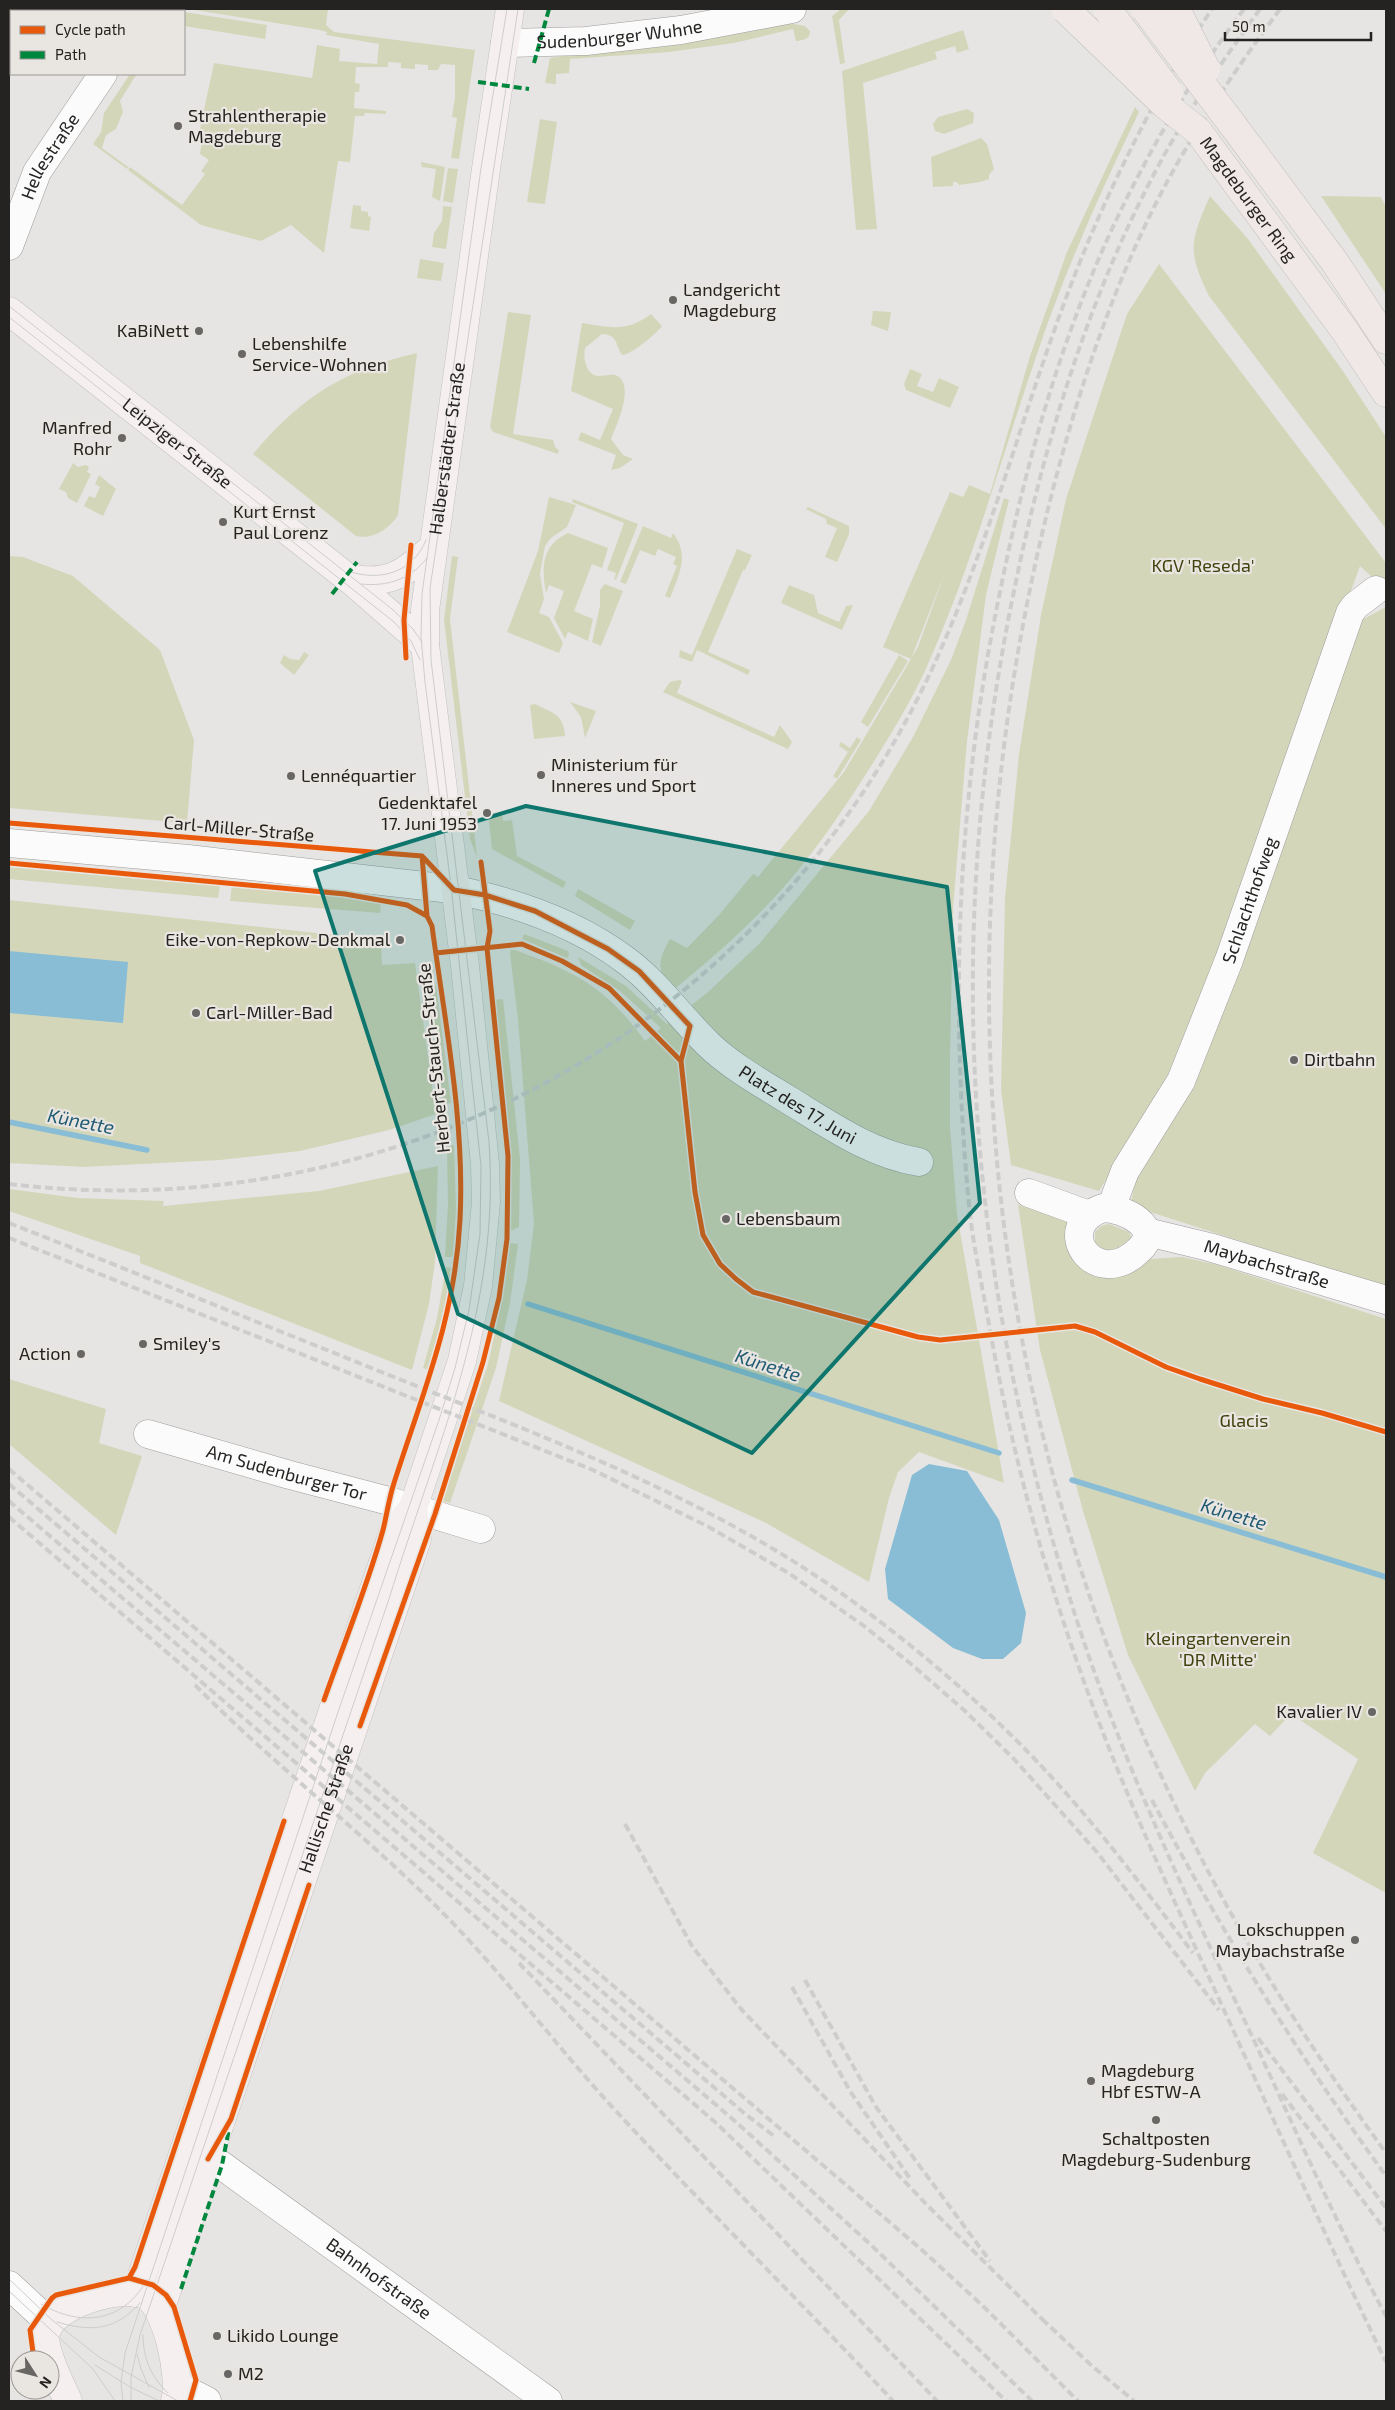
<svg xmlns="http://www.w3.org/2000/svg" width="1395" height="2410" font-family="'Exo 2',sans-serif">
<style>
.green{fill:#d4d6ba}
.water{fill:#88bdd5}
.lines{fill:none;stroke-linecap:round;stroke-linejoin:round}
.stream{stroke:#88bdd5;stroke-width:5.5}
.minor-casing{stroke:#9e9c9b;stroke-width:29}
.major-casing{stroke:#c2c1c0;stroke-width:29}
.highway-casing{stroke:#c2c1c0;stroke-width:29}
.minor{stroke:#fbfbfb;stroke-width:28}
.major{stroke:#f5f0ef;stroke-width:28}
.highway{stroke:#f0e8e7;stroke-width:28}
.tram{stroke:#cecdcd;stroke-width:1}
.rail{stroke:#cecdcd;stroke-width:4;stroke-dasharray:8 4;stroke-linecap:butt}
.highway-bridge-casing{stroke:#c2c1c0;stroke-width:29;stroke-linecap:butt}
.highway-bridge{stroke:#f0e8e7;stroke-width:28}
.quiet{stroke:#00873e;stroke-width:4;stroke-dasharray:8 4;stroke-linecap:butt}
.cycleway-casing{stroke:#e9e5e1;stroke-width:8}
.cycleway{stroke:#e8590c;stroke-width:5}
.marked{fill:#0f766e;fill-opacity:0.2;stroke:#0f766e;stroke-width:4;stroke-linejoin:round}
.poi-dot{fill:#686765;stroke:#e9e5e1;stroke-width:2}
.labels{text-anchor:middle;stroke-width:4.5;stroke-linejoin:round;paint-order:stroke}
.street-label{font-size:18px;fill:#242321;stroke:#e9e5e1}
.poi-label{font-size:18px;fill:#242321;stroke:#e9e5e1;text-anchor:start}
.park-label{font-size:18px;fill:#41430d;stroke:#e9e5e1}
.water-label{font-size:19px;font-style:italic;fill:#205b74;stroke:#e9e5e1}
</style>
<rect width="100%" height="100%" fill="#e7e5e3"/>
<path class="green" d="M 188,9 L 328,9 L 326,25 L 334,32 L 475,50 L 459,159 L 451,158 L 457,118 L 452,117 L 455,97 L 455,65 L 441,64 L 438,70 L 428,70 L 428,65 L 415,64 L 415,69 L 401,68 L 401,63 L 388,62 L 388,67 L 356,67 L 355,83 L 360,84 L 359,92 L 355,92 L 354,108 L 386,111 L 386,114 L 365,113 L 364,116 L 355,116 L 350,162 L 338,161 L 324,253 L 291,225 L 261,241 L 201,225 L 128,170 L 130,167 L 182,205 L 205,174 L 201,171 L 209,160 L 200,154 L 203,133 L 200,129 L 214,63 L 312,78 L 317,45 L 340,49 L 339,61 L 377,64 L 379,44 L 326,35 L 327,32 L 320,30 Z
M 841,9 L 849,9 L 839,20 L 845,63 L 840,64 L 832,16 Z
M 184,12 L 267,25 L 265,39 L 184,26 Z
M 783,22 L 805,26 L 810,31 C 810,40 803,40 796,41 L 793,29 L 734,43 L 669,52 L 570,59 L 569,73 L 556,74 L 556,84 L 545,83 L 550,58 Z
M 963,30 L 969,49 L 957,53 L 955,46 L 935,52 L 937,59 L 863,83 L 877,229 L 856,230 L 842,71 Z
M 130,74 L 144,74 L 136,75 L 120,101 L 123,112 L 116,129 L 106,135 L 102,148 L 128,167 L 127,169 L 93,144 L 101,132 L 104,113 Z
M 1135,107 L 1139,112 C 1100,193 1063,275 1035,360 C 1001,459 973,561 931,657 C 917,691 897,724 878,755 C 851,798 823,841 790,880 C 755,921 714,957 672,991 C 657,971 657,961 670,939 L 687,948 L 719,915 L 753,874 L 758,877 L 844,772 L 918,647 L 945,572 L 911,659 L 883,647 L 950,492 L 963,497 L 969,485 L 990,494 L 1030,356 L 1067,252 Z
M 967,109 L 974,113 L 973,123 L 944,134 L 935,131 L 933,124 L 938,117 Z
M 540,119 L 557,122 L 545,204 L 527,202 Z
M 981,138 L 987,144 L 994,169 L 989,175 L 989,179 L 980,182 L 959,185 L 957,182 L 953,182 L 953,186 L 933,187 L 931,157 Z
M 421,162 L 445,167 L 440,201 L 432,197 L 436,169 L 422,167 Z
M 448,168 L 458,169 L 453,203 L 443,201 Z
M 1210,196 L 1248,239 L 1345,374 L 1386,437 L 1386,529 L 1209,296 C 1187,251 1190,241 1210,196 Z
M 1321,196 L 1381,197 L 1386,207 L 1386,294 Z
M 353,205 L 361,206 L 361,211 L 368,212 L 368,216 L 371,217 L 369,231 L 350,228 Z
M 443,206 L 452,207 L 446,249 L 432,247 L 434,233 L 442,221 Z
M 420,259 L 444,263 L 441,281 L 417,278 Z
M 1159,264 L 1386,563 L 1386,590 L 1360,566 L 1195,1020 L 1164,1088 L 1099,1191 L 1011,1165 L 1001,1090 L 1005,898 L 1019,754 L 1041,615 L 1066,499 L 1127,314 Z
M 873,311 L 891,312 L 888,331 L 871,325 Z
M 508,312 L 531,315 L 513,434 L 553,440 L 555,447 L 559,450 L 558,454 L 493,432 L 490,427 Z
M 651,314 L 662,326 C 656,334 631,355 622,355 C 615,344 618,335 602,334 L 585,348 C 583,359 586,375 599,376 C 604,376 610,374 615,375 C 637,382 616,427 611,439 L 623,455 L 633,459 L 620,468 L 611,470 L 616,455 L 578,440 L 581,432 L 600,440 L 613,409 L 571,391 L 582,323 C 610,327 626,333 651,314 Z
M 417,353 L 398,515 C 389,529 373,540 356,536 L 253,454 C 302,396 344,370 417,353 Z
M 910,369 L 922,374 L 917,386 L 933,392 L 939,378 L 959,387 L 950,408 L 906,390 L 904,384 Z
M 73,463 L 78,467 L 86,465 L 89,467 L 87,472 L 91,474 L 77,503 L 68,498 L 66,492 L 59,489 Z
M 99,475 L 116,489 L 103,516 L 84,506 L 89,496 L 95,498 L 100,487 L 95,484 Z
M 549,497 L 576,505 L 567,527 L 551,538 L 545,546 L 540,574 L 544,599 L 539,613 L 549,617 L 563,643 L 559,653 L 507,632 L 538,551 Z
M 1004,498 L 1009,500 L 986,595 L 967,741 L 953,908 L 950,1056 L 950,1127 L 957,1214 L 1004,1483 L 919,1452 L 898,1472 L 889,1498 L 869,1582 L 766,1523 L 499,1401 L 527,1280 L 534,1224 L 518,1019 L 510,954 L 511,950 L 515,950 C 576,972 606,987 645,1041 L 661,1028 L 620,991 L 581,965 L 578,957 L 626,986 L 667,1024 L 707,993 L 760,943 L 869,811 L 913,737 L 951,660 L 966,620 Z
M 573,499 L 638,524 L 616,580 L 614,579 L 616,573 L 607,570 L 624,523 L 572,502 Z
M 808,507 L 849,526 L 849,534 L 837,562 L 825,557 L 837,528 L 827,524 L 826,519 L 806,509 Z
M 643,526 L 671,538 L 673,533 C 690,555 679,575 670,598 L 665,596 L 677,566 L 673,564 L 676,557 L 658,549 L 655,556 L 640,550 L 626,584 L 620,582 L 633,550 L 637,551 L 633,550 Z
M 568,533 L 608,548 L 602,568 L 592,564 L 574,611 L 593,619 L 588,641 L 568,632 L 565,639 L 554,618 L 564,591 L 549,585 L 546,593 C 541,567 542,545 568,533 Z
M 737,549 L 752,555 L 745,570 L 743,570 L 708,652 L 750,670 L 748,675 L 697,650 L 692,662 L 679,657 L 680,650 L 692,655 Z
M 9,556 L 23,557 L 73,576 L 160,650 L 194,740 L 187,823 L 9,808 Z
M 452,556 L 458,557 L 450,619 L 477,857 L 470,839 L 444,620 Z
M 605,584 L 623,591 L 601,646 L 592,642 L 600,606 L 600,590 Z
M 789,585 L 814,595 L 818,613 L 839,622 L 846,606 L 853,605 L 842,630 L 781,603 Z
M 1386,607 L 1386,1288 L 1144,1210 L 1131,1203 L 1137,1173 L 1168,1122 L 1185,1101 L 1245,951 L 1360,621 Z
M 304,652 L 309,655 L 294,675 L 280,663 L 284,655 L 290,659 L 299,660 Z
M 899,655 L 908,661 L 868,727 L 861,722 Z
M 679,680 L 682,681 L 677,693 L 774,737 L 780,725 L 792,742 L 788,749 L 663,692 L 670,682 Z
M 570,702 L 596,711 L 585,738 L 581,717 Z
M 535,704 C 554,714 563,713 565,736 L 534,739 L 530,705 Z
M 857,737 L 861,740 L 837,779 L 833,776 L 848,752 L 839,746 L 841,742 L 850,748 Z
M 502,812 L 503,821 L 512,820 L 517,856 L 566,882 L 563,888 L 492,849 L 488,813 Z
M 9,867 L 220,886 L 218,898 L 9,879 Z
M 232,885 L 356,898 L 381,902 L 380,913 L 230,901 Z
M 578,889 L 635,921 L 630,930 L 575,896 Z
M 9,900 L 381,940 L 382,965 L 415,963 L 436,1114 L 389,1130 L 300,1151 L 220,1160 L 84,1167 L 9,1163 Z
M 524,934 L 568,951 L 569,955 L 567,958 L 522,939 Z
M 436,985 L 451,1103 L 443,1104 L 430,986 Z
M 503,999 L 520,1159 L 519,1227 L 508,1232 L 510,1157 L 495,1000 Z
M 454,1145 L 456,1208 L 453,1257 L 445,1257 L 448,1205 L 447,1147 Z
M 438,1166 L 435,1262 L 429,1304 L 412,1370 L 140,1263 L 140,1256 L 9,1211 L 9,1189 L 78,1198 L 164,1201 L 163,1206 L 319,1191 Z
M 1018,1205 L 1068,1219 L 1072,1227 L 1075,1262 L 1087,1271 L 1106,1275 L 1150,1259 L 1182,1257 L 1218,1265 L 1386,1319 L 1386,1893 L 1313,1853 L 1358,1759 L 1291,1714 L 1270,1736 L 1255,1724 L 1205,1773 L 1195,1791 L 1128,1655 L 1083,1511 L 1040,1350 Z
M 1109,1224 L 1129,1232 L 1131,1237 L 1129,1242 C 1115,1249 1107,1255 1095,1243 L 1095,1232 L 1101,1226 Z
M 509,1243 L 518,1244 L 510,1303 L 496,1368 L 450,1503 L 442,1501 L 488,1364 L 502,1300 Z
M 446,1267 L 451,1268 L 448,1295 L 429,1370 L 423,1368 L 437,1318 Z
M 9,1379 L 106,1409 L 99,1443 L 142,1456 L 116,1535 L 9,1444 Z"/>
<path class="water" d="M 9,951 L 128,962 L 123,1023 L 9,1013 Z
M 929,1464 L 967,1471 L 999,1520 L 1026,1613 L 1021,1643 L 1003,1659 L 982,1659 L 953,1648 L 888,1599 L 885,1569 L 912,1475 Z"/>
<g class="lines">
<path class="stream" d="M 9,1122 L 147,1150
M 528,1304 L 999,1453
M 1072,1480 L 1386,1577"/>
<g class="minor-casing">
<g id="minor">
<path d="M 147,11 L 149,9"/>
<path id="s1" d="M 505,43 L 586,41 L 681,30 L 792,9"/>
<path id="s2" d="M 9,246 L 37,172 L 103,74"/>
<path id="s3" d="M 9,843 L 188,859 L 451,889 C 512,901 573,921 624,959 C 657,983 680,1017 709,1045 C 731,1066 761,1083 787,1099 C 828,1124 870,1154 919,1162"/>
<path d="M 1029,1193 L 1089,1215"/>
<path d="M 1103,1208 C 1123,1208 1164,1227 1139,1250 C 1095,1293 1050,1226 1103,1208 Z"/>
<path id="s4" d="M 1111,1208 L 1125,1171 L 1181,1081 L 1229,960 L 1350,613 L 1355,606 L 1376,590"/>
<path id="s5" d="M 1147,1232 L 1209,1247 L 1386,1300"/>
<path id="s6" d="M 148,1434 L 290,1475 L 389,1501 L 481,1529"/>
<path id="s7" d="M 208,2159 L 217,2162 L 548,2401"/>
<path d="M 9,2285 L 50,2323"/>
<path d="M 178,2386 L 207,2401"/>
</g>
</g>
<g class="major-casing">
<g id="major">
<path id="s8" d="M 9,311 L 353,582 L 425,645"/>
<path d="M 346,577 C 386,587 404,575 433,547"/>
<path id="s9" d="M 136,2293 L 394,1530 L 413,1508 L 462,1361 L 478,1286 L 486,1202 L 485,1164 L 465,966 L 425,645 L 425,610 L 486,169 L 510,9"/>
<path id="s10" d="M 160,2312 L 208,2159 L 417,1539 L 413,1508"/>
<path d="M 68,2401 C 61,2385 42,2349 46,2333 C 52,2304 122,2284 145,2295 C 167,2306 182,2379 175,2401"/>
</g>
</g>
<g class="highway-casing">
<g id="highway">
<path d="M 1232,124 L 1334,261 L 1386,340"/>
<path id="s11" d="M 1198,131 L 1345,331 L 1386,393"/>
</g>
</g>
<use href="#minor" class="minor"/>
<use href="#major" class="major"/>
<use href="#highway" class="highway"/>
<path class="tram" d="M 9,306 L 392,609 L 413,629 L 422,642
M 9,317 L 394,622 L 411,641 L 420,660
M 348,571 C 379,582 413,573 426,540
M 361,584 C 387,587 411,579 427,558
M 9,2279 L 52,2320 L 99,2357 L 178,2401
M 9,2291 L 93,2369 L 115,2401
M 41,2304 C 78,2326 121,2324 145,2283
M 57,2322 C 91,2332 115,2331 140,2303
M 143,2335 C 143,2358 151,2377 168,2393
M 137,2354 L 141,2369 L 149,2387
M 95,2365 L 130,2387 L 159,2401
M 123,2401 L 121,2382 L 125,2353 L 337,1715 L 439,1420 L 455,1368 L 469,1310 L 480,1234 L 481,1166 L 451,886 L 425,682 L 421,637 L 422,594 L 481,168 L 507,9
M 131,2401 L 131,2377 L 140,2335 L 389,1599 C 436,1446 501,1307 489,1142 L 431,660 L 430,588 L 518,9"/>
<path class="rail" d="M 1244,9 C 1207,59 1172,111 1143,167 C 1072,298 1029,446 1000,592 C 957,797 949,1007 970,1215 C 974,1248 981,1281 987,1313 C 1008,1436 1040,1558 1082,1676 C 1125,1798 1181,1915 1234,2032 C 1284,2143 1333,2253 1386,2362
M 1260,9 C 1222,62 1184,116 1154,174 C 1086,304 1043,448 1014,591 C 941,945 967,1278 1077,1621 C 1121,1757 1182,1888 1243,2017 C 1290,2117 1333,2218 1386,2316
M 1280,9 C 1239,65 1200,121 1167,182 C 1096,314 1049,484 1022,630 C 943,1056 1006,1487 1208,1871 C 1260,1970 1321,2063 1386,2153
M 9,1184 C 408,1231 781,1017 941,649 C 992,533 1024,409 1069,290 C 1104,197 1156,91 1212,9
M 9,1223 C 139,1274 269,1327 399,1379 C 552,1440 705,1497 841,1593 C 906,1639 969,1692 1025,1749 C 1087,1812 1140,1883 1193,1953
M 9,1238 L 593,1470 L 707,1526 L 790,1574 L 864,1626 L 911,1664 L 964,1710 L 1014,1759 L 1096,1851 L 1219,2010
M 9,1469 L 922,2250 L 984,2307 L 1078,2401
M 9,1484 L 744,2113 L 774,2136
M 9,1501 L 736,2122 L 870,2244 L 1032,2401
M 9,1517 L 715,2122 L 1006,2401
M 195,1685 C 273,1764 361,1831 440,1910 C 503,1973 555,2045 615,2110 C 706,2209 802,2303 893,2401
M 1152,1800 C 1221,1931 1299,2056 1386,2176
M 625,1824 L 692,1946 L 741,2009 L 927,2205 L 1047,2324
M 519,1963 L 937,2401
M 805,1980 L 876,2107 L 990,2261
M 792,1987 L 850,2091 L 911,2180
M 1258,2038 L 1386,2208
M 1282,2094 L 1386,2231
M 1042,2319 L 1092,2366 L 1134,2401"/>
<g class="highway-bridge-casing">
<path id="highway-bridge" d="M 1065,9 L 1164,104 L 1198,131
M 1107,9 L 1169,92
M 1145,9 L 1232,124
M 1176,9 L 1206,69"/>
</g>
<use href="#highway-bridge" class="highway-bridge"/>
<path class="quiet" d="M 534,63 L 549,9
M 478,82 L 529,89
M 332,594 L 357,562
M 181,2289 L 222,2165 L 229,2129"/>
<g class="cycleway-casing">
<path id="cycleway" d="M 406,658 L 404,620 L 411,545
M 9,823 L 422,856 L 454,890 L 485,895 L 535,911 L 608,949 L 639,971 L 690,1026 L 681,1061 L 695,1192 L 703,1235 L 720,1264 L 736,1279 L 753,1292 L 918,1337 L 940,1340 L 1075,1326 L 1095,1332 L 1166,1367 L 1200,1379 L 1263,1399 L 1322,1413 L 1386,1432
M 9,863 L 345,894 L 407,905 L 427,916
M 436,953 L 522,944 L 562,961 L 609,988 L 681,1061
M 324,1700 C 344,1643 367,1587 383,1530 C 387,1514 389,1498 394,1483 C 423,1392 455,1318 460,1220 C 465,1122 445,1023 432,926 L 427,916 L 422,856
M 360,1726 L 435,1514 L 483,1362 L 499,1298 L 507,1239 L 508,1156 L 487,948 L 490,931 L 481,862
M 208,2159 L 231,2119 L 309,1885
M 129,2278 L 135,2267 L 284,1821
M 34,2360 L 30,2330 L 52,2298 L 56,2295 L 129,2278 L 153,2285 L 166,2295 L 174,2307 L 196,2380 L 190,2401"/>
</g>
<use href="#cycleway" class="cycleway"/>
</g>
<path class="marked" d="M 526,806 L 947,887 L 980,1203 L 752,1453 L 458,1314 L 315,871 Z"/>
<g class="poi-dot">
<circle cx="178" cy="126" r="5"/>
<circle cx="673" cy="300" r="5"/>
<circle cx="199" cy="331" r="5"/>
<circle cx="242" cy="354" r="5"/>
<circle cx="122" cy="438" r="5"/>
<circle cx="223" cy="522" r="5"/>
<circle cx="541" cy="775" r="5"/>
<circle cx="291" cy="776" r="5"/>
<circle cx="487" cy="813" r="5"/>
<circle cx="400" cy="940" r="5"/>
<circle cx="196" cy="1013" r="5"/>
<circle cx="1294" cy="1060" r="5"/>
<circle cx="726" cy="1219" r="5"/>
<circle cx="143" cy="1344" r="5"/>
<circle cx="81" cy="1354" r="5"/>
<circle cx="1372" cy="1712" r="5"/>
<circle cx="1355" cy="1940" r="5"/>
<circle cx="1091" cy="2081" r="5"/>
<circle cx="1156" cy="2120" r="5"/>
<circle cx="217" cy="2336" r="5"/>
<circle cx="228" cy="2374" r="5"/>
</g>
<g class="labels">
<g class="street-label">
<text dy="6" stroke="none"><textPath href="#s1" startOffset="115">Sudenburger Wuhne</textPath></text>
<text dy="6" stroke="none"><textPath href="#s2" startOffset="99">Hellestraße</textPath></text>
<text dy="6" stroke="none"><textPath href="#s11" startOffset="85">Magdeburger Ring</textPath></text>
<text dy="6" stroke="none"><textPath href="#s8" startOffset="214">Leipziger Straße</textPath></text>
<text dy="6" stroke="none"><textPath href="#s9" startOffset="1909">Halberstädter Straße</textPath></text>
<text transform="translate(239 829) rotate(5)" y="6">Carl-Miller-Straße</text>
<text dy="6" stroke="none"><textPath href="#s4" startOffset="339">Schlachthofweg</textPath></text>
<text transform="translate(434 1058) rotate(-96)" y="6">Herbert-Stauch-Straße</text>
<text dy="6" stroke="none"><textPath href="#s3" startOffset="861">Platz des 17. Juni</textPath></text>
<text dy="6" stroke="none"><textPath href="#s5" startOffset="124">Maybachstraße</textPath></text>
<text dy="6" stroke="none"><textPath href="#s6" startOffset="144">Am Sudenburger Tor</textPath></text>
<text dy="6" stroke="none"><textPath href="#s10" startOffset="530">Hallische Straße</textPath></text>
<text dy="6" stroke="none"><textPath href="#s7" startOffset="209">Bahnhofstraße</textPath></text>
</g>
<g class="poi-label">
<text x="188" y="122">Strahlentherapie<tspan x="188" dy="21">Magdeburg</tspan></text>
<text x="683" y="296">Landgericht<tspan x="683" dy="21">Magdeburg</tspan></text>
<text x="189" y="337" text-anchor="end">KaBiNett</text>
<text x="252" y="350">Lebenshilfe<tspan x="252" dy="21">Service-Wohnen</tspan></text>
<text x="112" y="434" text-anchor="end">Manfred<tspan x="112" dy="21">Rohr</tspan></text>
<text x="233" y="518">Kurt Ernst<tspan x="233" dy="21">Paul Lorenz</tspan></text>
<text x="551" y="771">Ministerium für<tspan x="551" dy="21">Inneres und Sport</tspan></text>
<text x="301" y="782">Lennéquartier</text>
<text x="477" y="809" text-anchor="end">Gedenktafel<tspan x="477" dy="21">17. Juni 1953</tspan></text>
<text x="390" y="946" text-anchor="end">Eike-von-Repkow-Denkmal</text>
<text x="206" y="1019">Carl-Miller-Bad</text>
<text x="1304" y="1066">Dirtbahn</text>
<text x="736" y="1225">Lebensbaum</text>
<text x="153" y="1350">Smiley's</text>
<text x="71" y="1360" text-anchor="end">Action</text>
<text x="1362" y="1718" text-anchor="end">Kavalier IV</text>
<text x="1345" y="1936" text-anchor="end">Lokschuppen<tspan x="1345" dy="21">Maybachstraße</tspan></text>
<text x="1101" y="2077">Magdeburg<tspan x="1101" dy="21">Hbf ESTW-A</tspan></text>
<text x="1156" y="2145" text-anchor="middle">Schaltposten<tspan x="1156" dy="21">Magdeburg-Sudenburg</tspan></text>
<text x="227" y="2342">Likido Lounge</text>
<text x="238" y="2380">M2</text>
</g>
<g class="park-label">
<text x="1203" y="572">KGV 'Reseda'</text>
<text x="1244" y="1427">Glacis</text>
<text x="1218" y="1645">Kleingartenverein<tspan x="1218" dy="21">'DR Mitte'</tspan></text>
</g>
<g class="water-label">
<text transform="translate(81 1121) rotate(11)" y="7">Künette</text>
<text transform="translate(768 1365) rotate(18)" y="7">Künette</text>
<text transform="translate(1234 1514) rotate(17)" y="7">Künette</text>
</g>
</g>
<rect width="1395" height="2410" fill="none" stroke="#242321" stroke-width="20"/>
<rect x="10" y="10" width="175" height="65" fill="#e9e5e1" stroke="#9a9794"/>
<rect x="20" y="26" width="25" height="8" fill="#e8590c" stroke="#9a9794"/>
<text x="55" y="35" font-size="15" fill="#242321">Cycle path</text>
<rect x="20" y="51" width="25" height="8" fill="#00873e" stroke="#9a9794"/>
<text x="55" y="60" font-size="15" fill="#242321">Path</text>
<g transform="translate(35 2375) rotate(126)"><circle r="24" fill="#e9e5e1" stroke="#9a9794"/>
<path d="M0-4L9 19L0 12L-9 19Z" fill="#686765"/>
<text y="-8" font-size="14" font-weight="bold" text-anchor="middle" fill="#242321">N</text>
</g>
<path d="M1225 32v8h146v-8" fill="none" stroke="#242321" stroke-width="2.5"/>
<text x="1232" y="32" font-size="15" fill="#242321" stroke="#e9e5e1" stroke-width="4" paint-order="stroke">50 m</text>
</svg>
